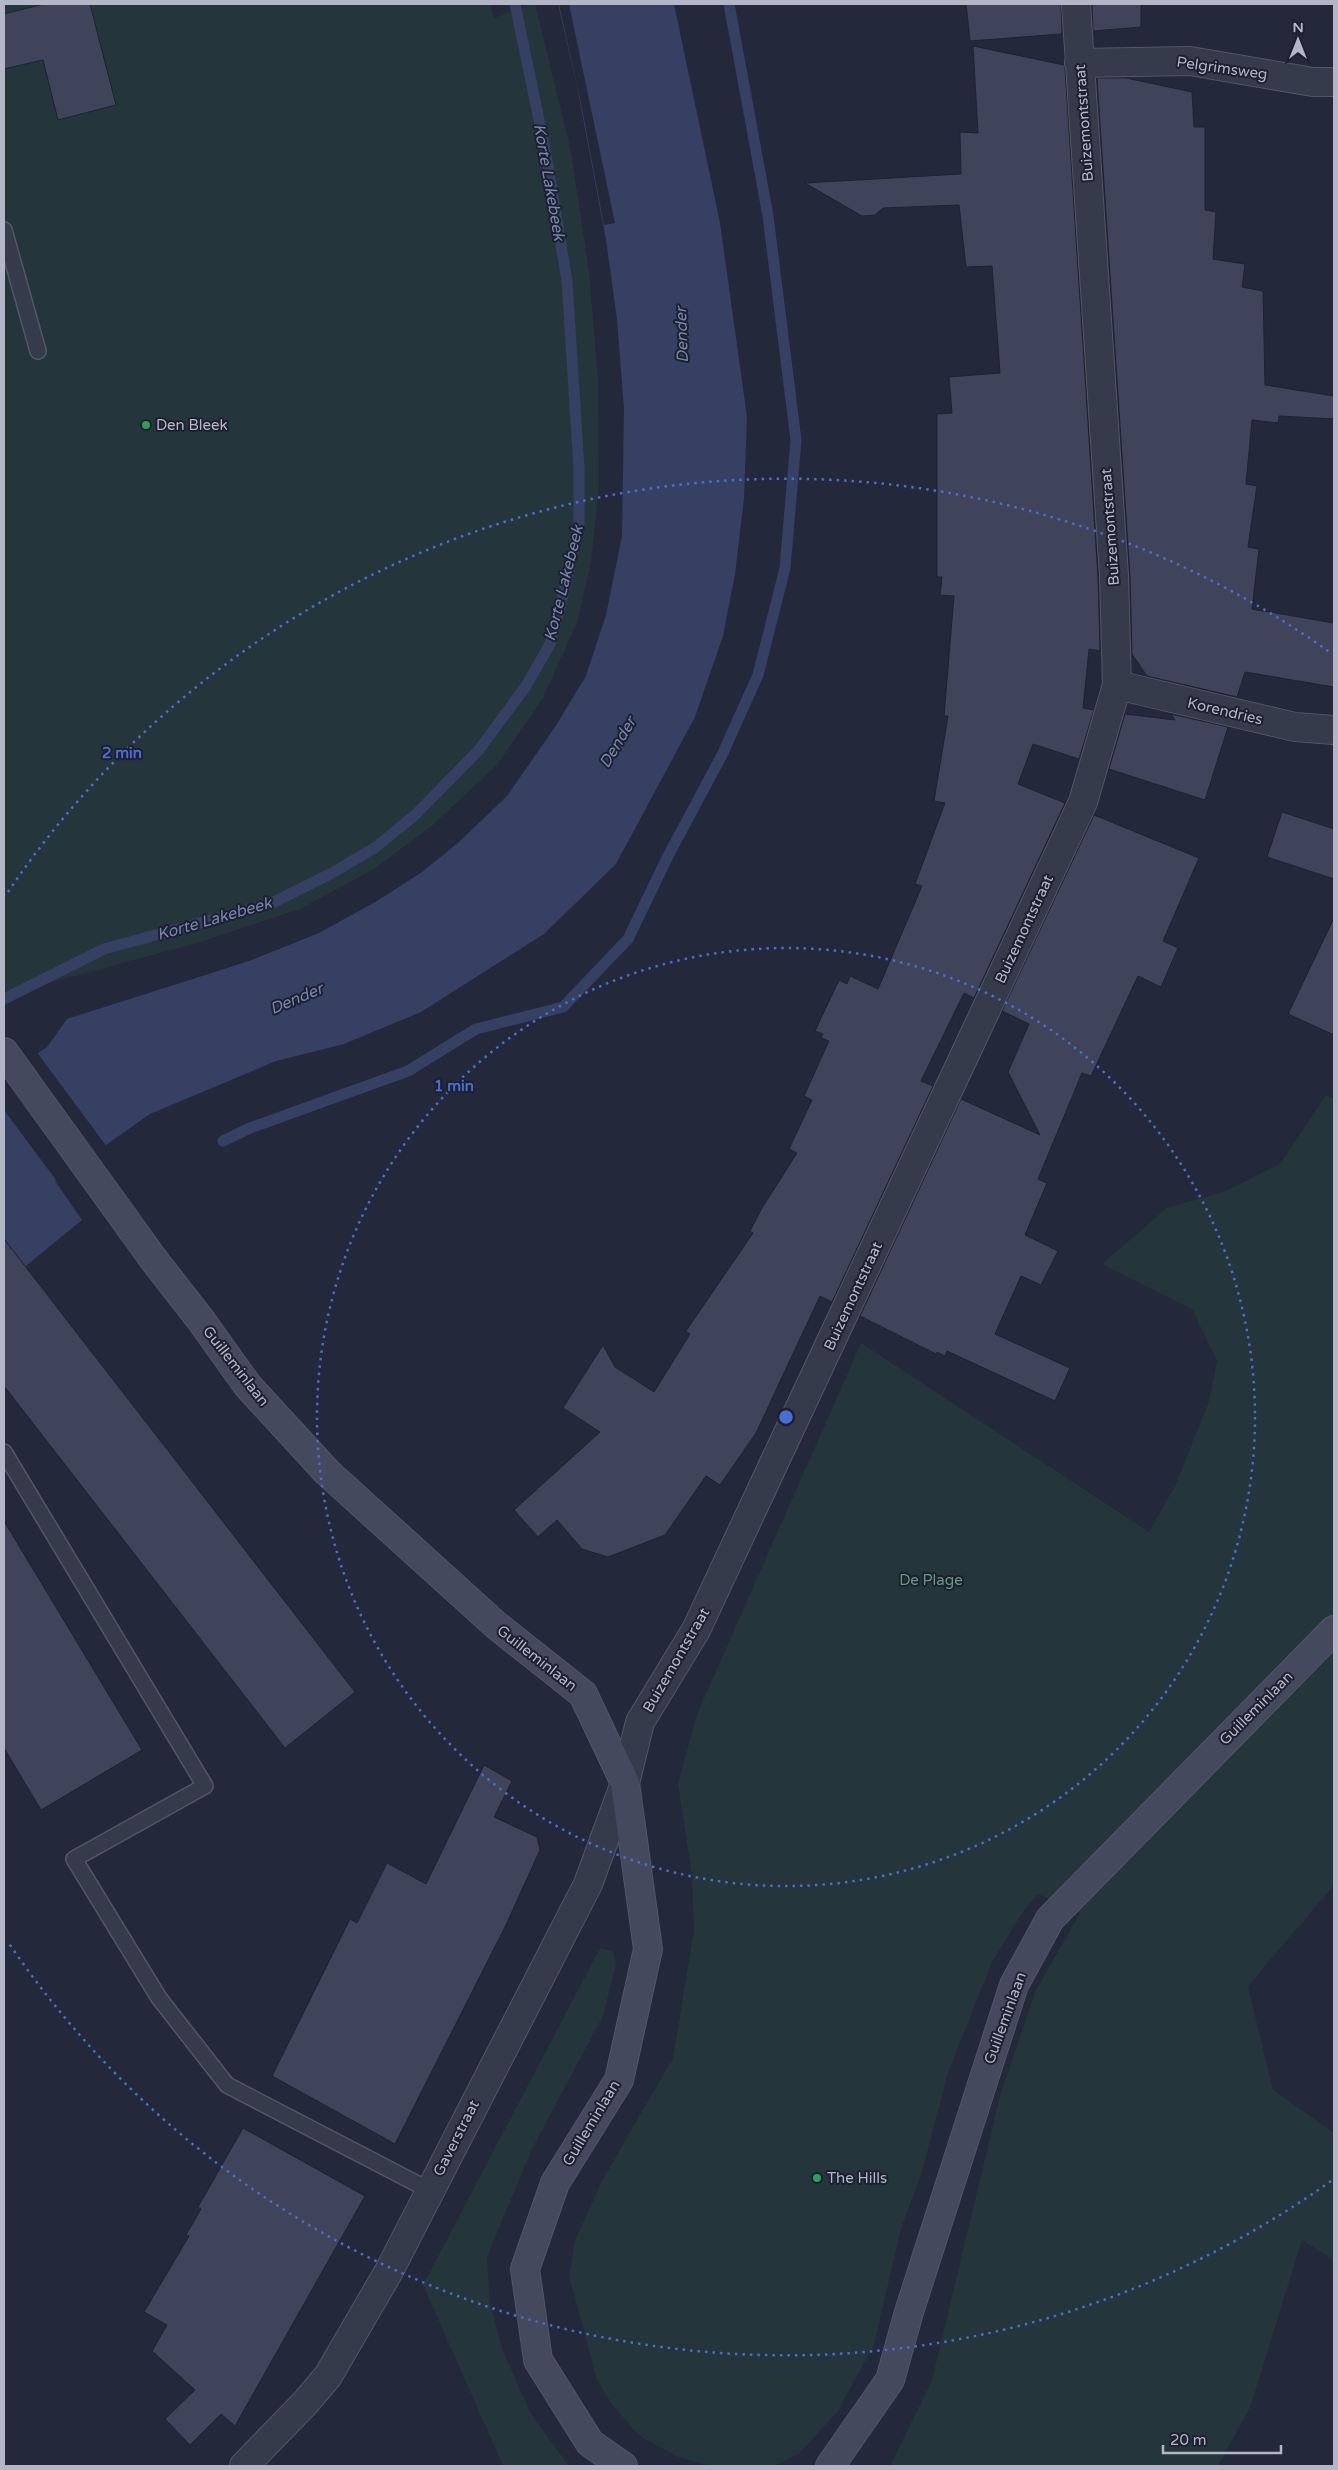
<svg xmlns="http://www.w3.org/2000/svg" width="1338" height="2470" font-family="'Varela Round',sans-serif">
<style>
.green{fill:#25353c}
.water{fill:#364062}
.pier{fill:#23283b}
.lines{fill:none;stroke-linecap:round;stroke-linejoin:round}
.stream{stroke:#364062;stroke-width:11}
.building{fill:#3f445b;stroke:#1e2232}
.service-casing{stroke:#525666;stroke-width:18}
.minor-casing{stroke:#525666;stroke-width:30}
.tertiary-casing{stroke:#525666;stroke-width:30}
.secondary-casing{stroke:#525666;stroke-width:30}
.service{stroke:#363b4b;stroke-width:15}
.minor{stroke:#363b4b;stroke-width:28}
.tertiary{stroke:#363b4b;stroke-width:28}
.secondary{stroke:#44495e;stroke-width:28}
.ring{fill:none;stroke:#4a6dd3;stroke-width:2.5;stroke-dasharray:2.5 5}
.leisure-dot{fill:#2e9e5b;stroke:#1c2030;stroke-width:2}
.labels{text-anchor:middle;stroke-width:4;stroke-linejoin:round;paint-order:stroke}
.street-label{font-size:15px;fill:#b2b6c7;stroke:#1c2030}
.poi-label{font-size:15px;fill:#b2b6c7;stroke:#1c2030;text-anchor:start}
.park-label{font-size:15px;fill:#69987d;stroke:#1c2030}
.water-label{font-size:16px;font-style:italic;fill:#7a86af;stroke:#1c2030}
.centre{fill:#4a6dd3;stroke:#1c2030;stroke-width:2.5}
.ring-label{font-size:15px;text-anchor:middle;font-weight:bold;fill:#4a6dd3;stroke:#1c2030;stroke-width:4;stroke-linejoin:round;paint-order:stroke}
</style>
<rect width="100%" height="100%" fill="#23283b"/>
<path class="green" d="M 4,4 L 490,4 L 494,18 L 529,4 L 535,4 L 570,146 L 589,270 L 598,380 L 599,483 L 591,563 L 577,623 L 543,698 L 497,765 L 433,825 L 374,869 L 300,909 L 197,943 L 8,994 L 4,988 Z
M 1326,1095 L 1334,1099 L 1334,1885 L 1248,1986 L 1273,2090 L 1334,2133 L 1334,2260 L 1302,2240 L 1250,2408 L 1218,2466 L 890,2466 L 932,2380 L 1000,2096 L 1035,1992 L 1080,1913 L 1038,1894 L 1023,1912 L 992,1962 L 948,2073 L 922,2172 L 901,2229 L 874,2345 L 838,2411 L 800,2453 L 774,2466 L 711,2466 L 678,2457 L 638,2435 L 611,2403 L 597,2380 L 569,2276 L 575,2240 L 603,2179 L 673,2058 L 694,1930 L 692,1876 L 678,1784 L 697,1714 L 861,1343 L 1149,1532 L 1176,1484 L 1209,1401 L 1217,1361 L 1192,1309 L 1102,1264 L 1167,1208 L 1223,1192 L 1280,1164 Z
M 600,1948 L 613,1951 L 616,1964 L 603,2016 L 531,2151 L 487,2257 L 490,2304 L 503,2351 L 531,2414 L 569,2466 L 503,2466 L 423,2285 Z"/>
<path class="water" d="M 558,4 L 674,4 L 720,223 L 747,417 L 744,498 L 735,574 L 723,636 L 695,717 L 616,864 L 544,934 L 421,1012 L 344,1044 L 276,1061 L 150,1114 L 55,1181 L 82,1220 L 4,1284 L 4,1076 L 47,1047 L 67,1019 L 249,961 L 319,933 L 377,901 L 422,872 L 459,842 L 507,796 L 555,727 L 586,676 L 606,615 L 622,536 L 624,409 L 617,319 L 606,240 L 577,86 Z"/>
<path class="pier" d="M 559,4 L 569,4 L 615,223 L 604,225 L 582,108 Z
M 36,1051 L 107,1147 L 58,1181 L 82,1215 L 4,1110 L 4,1073 Z"/>
<g class="lines">
<path class="stream" d="M 4,999 L 104,949 L 270,904 L 332,873 L 376,847 L 415,815 L 478,751 L 526,686 L 550,644 L 567,580 L 579,523 L 579,469 L 567,281 L 545,149 L 515,4
M 223,1141 L 250,1128 L 408,1071 L 476,1029 L 563,1007 L 628,939 L 668,856 L 722,755 L 758,675 L 785,568 L 796,440 L 768,216 L 729,4"/>
</g>
<path class="building" d="M 44,4 L 90,4 L 116,105 L 58,120 L 43,60 L 4,69 L 4,14 Z
M 966,4 L 1061,4 L 1062,34 L 970,41 Z
M 1092,4 L 1141,4 L 1141,27 L 1093,31 Z
M 973,46 L 1064,65 L 1065,68 L 1098,577 L 1100,651 L 1089,649 L 1083,708 L 1094,710 L 1079,759 L 1033,744 L 1018,784 L 1065,803 L 974,998 L 964,993 L 921,1081 L 933,1086 L 832,1302 L 820,1296 L 756,1433 L 720,1485 L 706,1476 L 665,1535 L 608,1557 L 582,1549 L 557,1520 L 538,1537 L 514,1510 L 600,1432 L 563,1408 L 603,1345 L 615,1367 L 654,1392 L 690,1334 L 686,1331 L 753,1233 L 750,1231 L 762,1208 L 797,1153 L 789,1149 L 812,1100 L 804,1096 L 829,1041 L 821,1038 L 823,1034 L 815,1031 L 839,980 L 847,984 L 850,976 L 878,989 L 922,886 L 915,884 L 945,803 L 934,801 L 948,716 L 944,716 L 954,596 L 940,595 L 942,577 L 937,577 L 937,414 L 952,413 L 949,377 L 1000,373 L 992,266 L 966,267 L 959,205 L 883,208 L 875,215 L 862,216 L 805,183 L 961,174 L 960,132 L 978,133 Z
M 1097,78 L 1126,78 L 1192,92 L 1194,127 L 1205,127 L 1205,210 L 1216,212 L 1213,259 L 1245,264 L 1242,287 L 1263,291 L 1265,385 L 1334,396 L 1334,419 L 1279,416 L 1278,423 L 1252,420 L 1246,484 L 1257,486 L 1248,547 L 1259,549 L 1252,609 L 1334,623 L 1334,687 L 1245,672 L 1237,697 L 1147,676 L 1132,654 L 1130,576 Z
M 1125,714 L 1175,720 L 1171,714 L 1228,727 L 1205,800 L 1109,769 Z
M 1282,812 L 1334,829 L 1334,879 L 1267,857 Z
M 1094,815 L 1199,858 L 1163,941 L 1178,948 L 1161,987 L 1138,976 L 1091,1076 L 1082,1073 L 1038,1179 L 1047,1183 L 1025,1235 L 1058,1251 L 1041,1285 L 1021,1276 L 995,1334 L 1070,1368 L 1055,1401 L 947,1351 L 945,1356 L 937,1352 L 936,1354 L 860,1316 L 961,1099 L 1040,1135 L 1008,1072 L 1029,1024 L 1002,1011 Z
M 1334,918 L 1334,1035 L 1288,1014 Z
M 4,1239 L 355,1692 L 285,1748 L 4,1386 Z
M 4,1521 L 142,1750 L 41,1810 L 4,1748 Z
M 484,1765 L 512,1781 L 494,1817 L 537,1837 L 540,1850 L 505,1927 L 395,2144 L 272,2076 L 350,1919 L 357,1923 L 387,1863 L 426,1884 Z
M 243,2128 L 365,2196 L 235,2426 L 221,2414 L 190,2445 L 165,2419 L 195,2390 L 152,2351 L 167,2325 L 144,2312 L 189,2236 L 186,2235 L 201,2209 L 198,2207 Z"/>
<g class="lines">
<g class="service-casing">
<path id="service" d="M 4,230 L 38,351
M 4,1452 L 205,1786 L 74,1859 L 159,1998 L 227,2085 L 429,2190"/>
</g>
<g class="minor-casing">
<path id="minor" d="M 1079,63 L 1190,61 L 1313,82 L 1334,82
M 1117,685 L 1295,727 L 1334,730
M 625,1783 L 640,1722 L 696,1630 L 1083,802 L 1117,685 L 1114,576 L 1076,4"/>
</g>
<g class="tertiary-casing">
<path id="tertiary" d="M 244,2466 L 306,2402 L 328,2376 L 389,2271 L 588,1884 L 625,1783"/>
</g>
<g class="secondary-casing">
<path id="secondary" d="M 4,1052 L 154,1260 L 200,1319 L 248,1386 L 327,1472 L 497,1626 L 583,1694 L 625,1783 L 648,1949 L 619,2080 L 555,2183 L 525,2269 L 538,2360 L 590,2443 L 623,2466
M 830,2466 L 890,2380 L 909,2312 L 1014,1985 L 1050,1919 L 1334,1630"/>
</g>
<use href="#service" class="service"/>
<use href="#minor" class="minor"/>
<use href="#tertiary" class="tertiary"/>
<use href="#secondary" class="secondary"/>
</g>
<g class="ring">
<circle cx="786" cy="1417" r="469"/>
<path d="M1331 2181A939 939 0 0 1 8 1942M8 892A939 939 0 0 1 1331 653"/>
</g>
<g class="leisure-dot">
<circle cx="146" cy="425" r="5"/>
<circle cx="817" cy="2178" r="5"/>
</g>
<g class="labels">
<g class="street-label">
<text transform="translate(1222 68) rotate(8)" y="5">Pelgrimsweg</text>
<text transform="translate(1084 123) rotate(-94)" y="5">Buizemontstraat</text>
<text transform="translate(1110 527) rotate(-94)" y="5">Buizemontstraat</text>
<text transform="translate(1225 711) rotate(13)" y="5">Korendries</text>
<text transform="translate(1024 929) rotate(-65)" y="5">Buizemontstraat</text>
<text transform="translate(853 1296) rotate(-65)" y="5">Buizemontstraat</text>
<text transform="translate(236 1366) rotate(52)" y="5">Guilleminlaan</text>
<text transform="translate(537 1658) rotate(38)" y="5">Guilleminlaan</text>
<text transform="translate(676 1660) rotate(-60)" y="5">Buizemontstraat</text>
<text transform="translate(1256 1708) rotate(-45)" y="5">Guilleminlaan</text>
<text transform="translate(1005 2018) rotate(-70)" y="5">Guilleminlaan</text>
<text transform="translate(591 2123) rotate(-59)" y="5">Guilleminlaan</text>
<text transform="translate(456 2138) rotate(-63)" y="5">Gaverstraat</text>
</g>
<g class="poi-label">
<text x="156" y="430">Den Bleek</text>
<text x="827" y="2183">The Hills</text>
</g>
<g class="park-label">
<text x="931" y="1585">De Plage</text>
</g>
<g class="water-label">
<text transform="translate(550 182) rotate(80)" y="6">Korte Lakebeek</text>
<text transform="translate(681 335) rotate(-92)" y="6">Dender</text>
<text transform="translate(563 583) rotate(-76)" y="6">Korte Lakebeek</text>
<text transform="translate(617 742) rotate(-59)" y="6">Dender</text>
<text transform="translate(214 918) rotate(-16)" y="6">Korte Lakebeek</text>
<text transform="translate(296 998) rotate(-23)" y="6">Dender</text>
</g>
</g>
<circle cx="786" cy="1417" r="8" class="centre"/>
<g class="ring-label">
<text x="122" y="758">2 min</text>
<text x="454" y="1091">1 min</text>
</g>
<rect width="1338" height="2470" fill="none" stroke="#b2b6c7" stroke-width="10"/>
<g transform="translate(1298 40)" stroke="#1c2030" stroke-width="4" paint-order="stroke">
<path d="M0-4L9 19L0 12L-9 19Z" fill="#b2b6c7"/>
<text y="-8" font-size="14" font-weight="bold" text-anchor="middle" fill="#b2b6c7">N</text>
</g>
<path d="M1163 2445v8h118v-8" fill="none" stroke="#b2b6c7" stroke-width="2.5"/>
<text x="1170" y="2445" font-size="15" fill="#b2b6c7" stroke="#1c2030" stroke-width="4" paint-order="stroke">20 m</text>
</svg>
